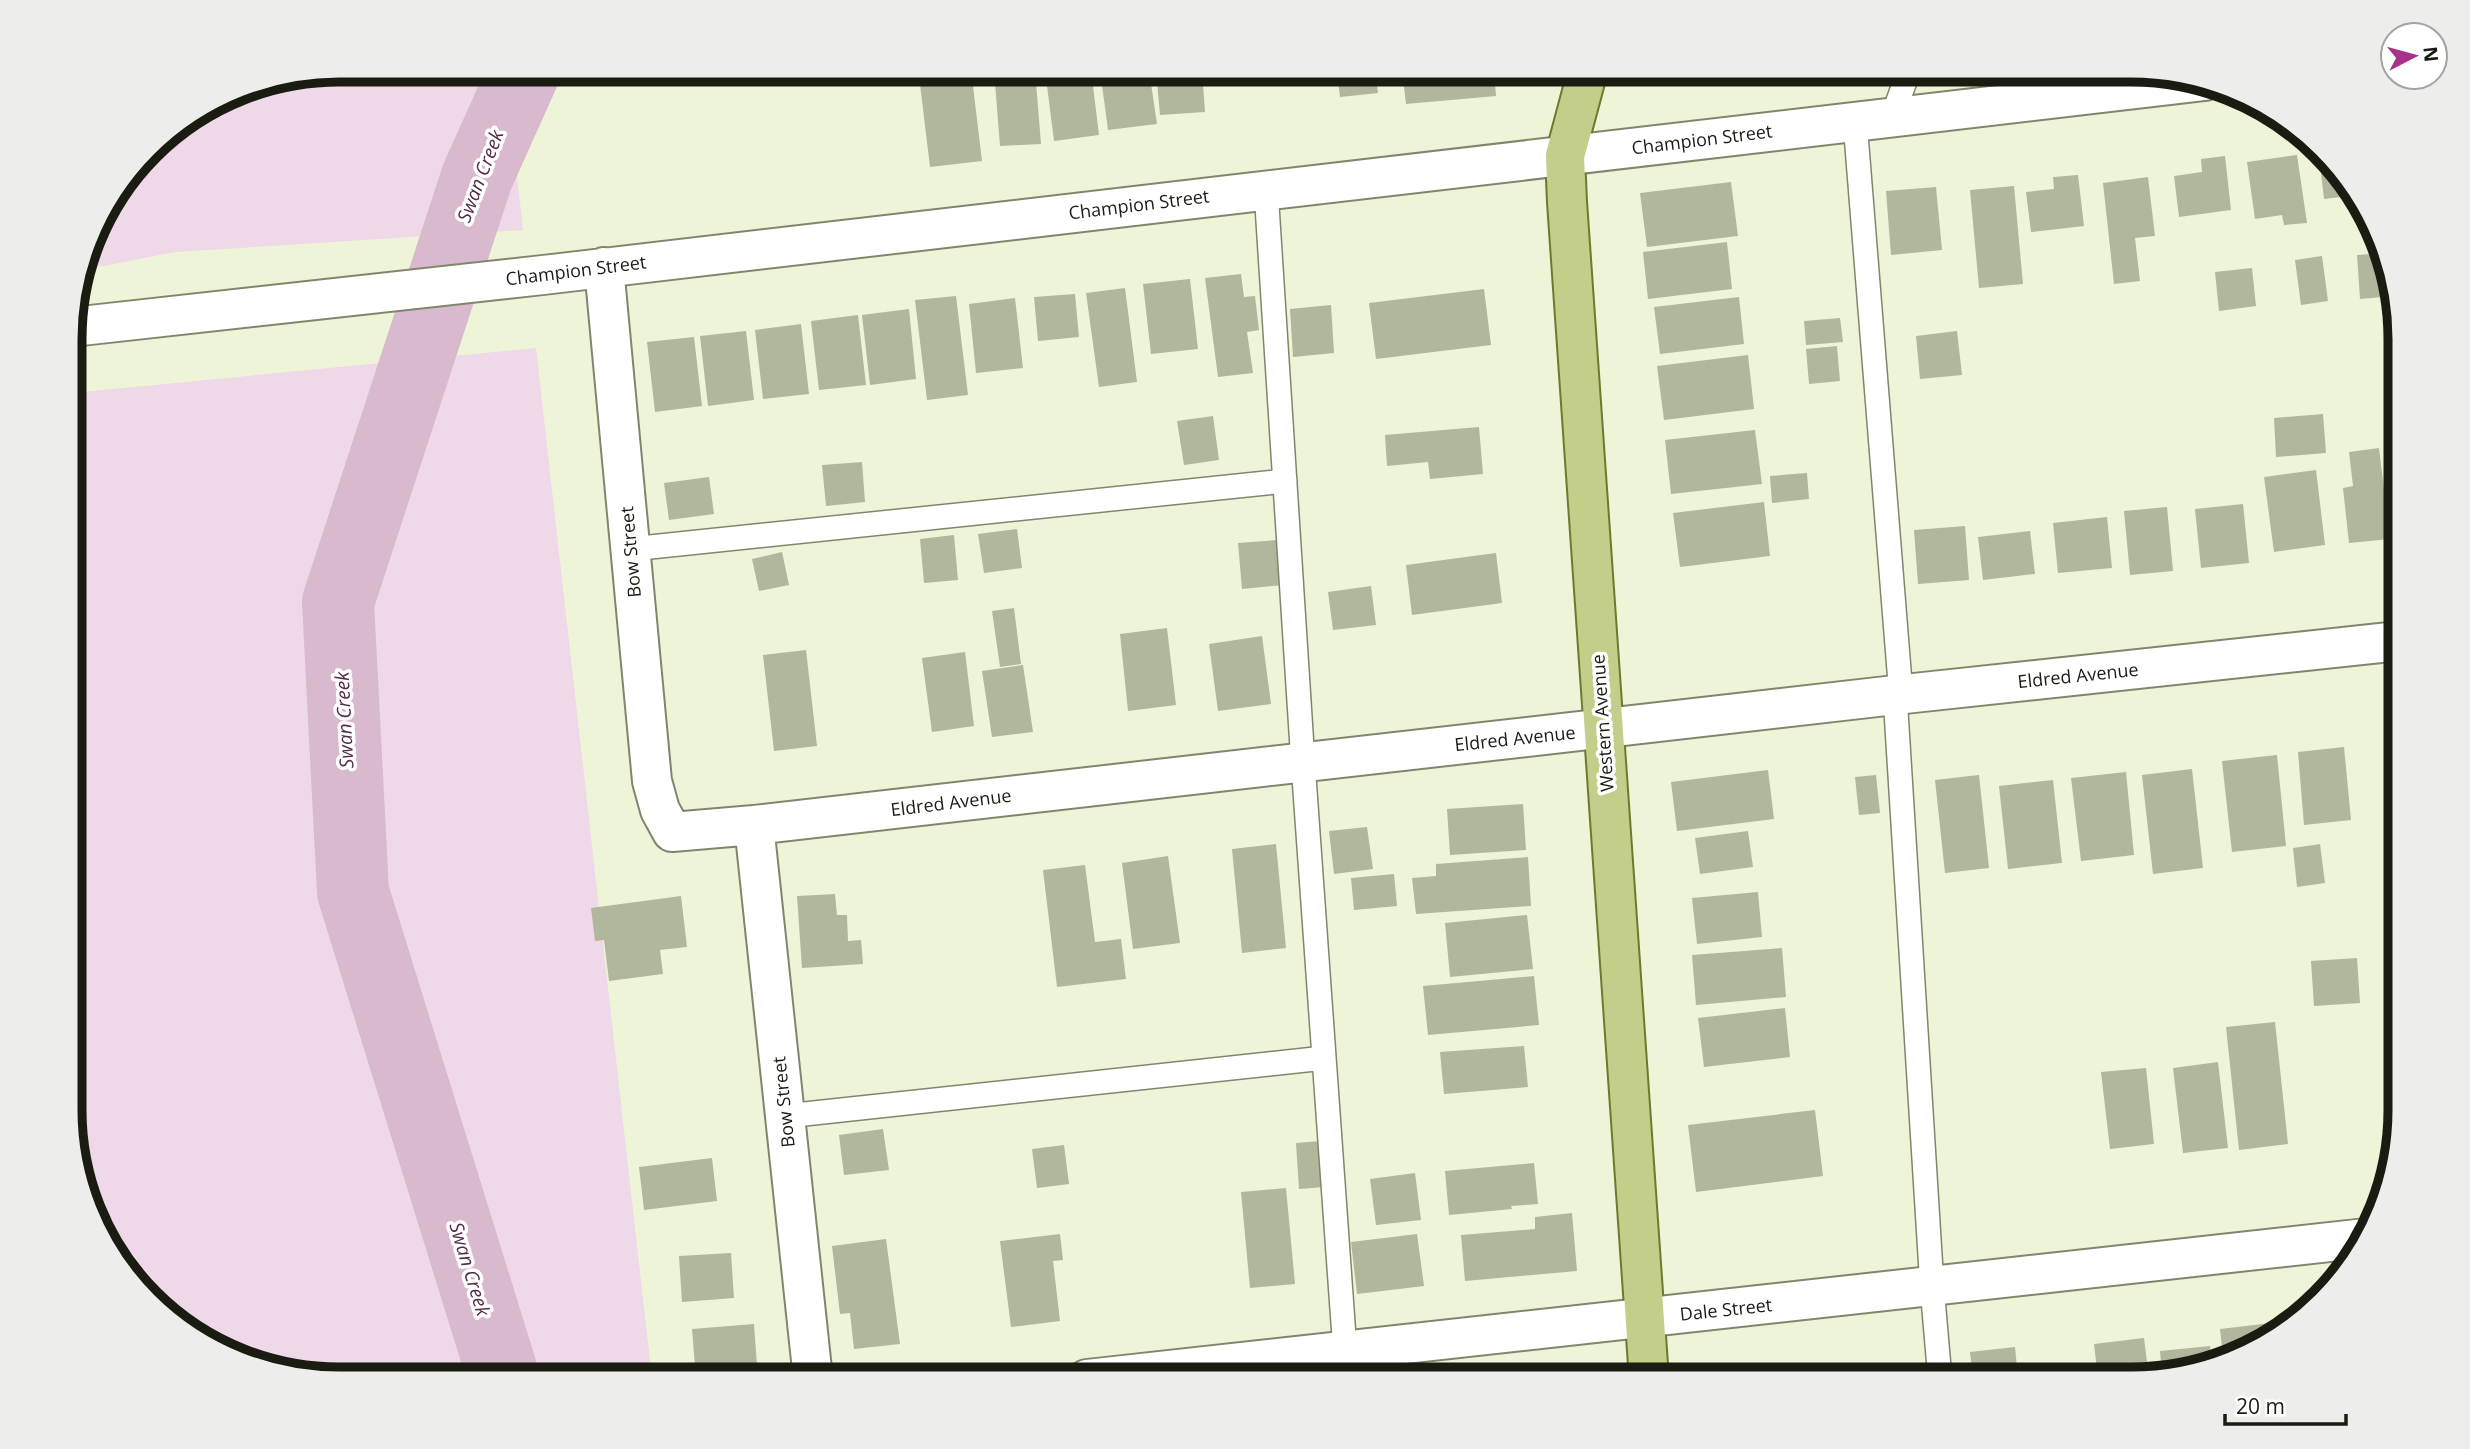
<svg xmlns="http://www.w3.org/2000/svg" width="2470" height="1449" font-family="'Open Sans',sans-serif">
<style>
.green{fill:#efd8e7}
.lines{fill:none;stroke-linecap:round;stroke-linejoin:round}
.river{stroke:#d8b9cd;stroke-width:72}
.building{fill:#b1b79c}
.service-casing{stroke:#80866c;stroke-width:26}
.minor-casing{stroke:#80866c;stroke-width:42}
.primary-casing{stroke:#6d7a2d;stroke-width:42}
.service{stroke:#fff;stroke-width:23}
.minor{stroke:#fff;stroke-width:38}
.primary{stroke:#c2ce8a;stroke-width:38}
.labels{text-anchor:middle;stroke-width:7;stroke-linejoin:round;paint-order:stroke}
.street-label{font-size:18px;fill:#1a1c12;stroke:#fff}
.water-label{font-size:19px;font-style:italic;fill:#532a47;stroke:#fff}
.rim{fill:none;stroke:#1a1c12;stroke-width:9}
</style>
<rect width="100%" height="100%" fill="#edf4d7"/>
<path class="green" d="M 339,70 L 505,70 L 523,230 L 175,252 L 83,270 L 98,220 L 161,137 L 237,90 Z
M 536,348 L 652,1379 L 339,1379 L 269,1370 L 204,1343 L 115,1259 L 72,1145 L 72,913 L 74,912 L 72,897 L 72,393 Z"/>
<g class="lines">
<path class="river" d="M 504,1379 L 353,892 L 338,602 L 477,177 L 525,70"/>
</g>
<path class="building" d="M 994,70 L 1035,70 L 1041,144 L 1000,146 Z
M 1045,70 L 1091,70 L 1099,135 L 1054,141 Z
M 1100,70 L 1149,70 L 1157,124 L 1108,130 Z
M 1156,70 L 1202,70 L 1205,112 L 1160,115 Z
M 1375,70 L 1378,93 L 1340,97 L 1337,71 Z
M 1402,70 L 1494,70 L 1496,96 L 1406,104 Z
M 972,78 L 982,161 L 930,167 L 920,84 Z
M 2297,155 L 2307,223 L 2284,225 L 2282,215 L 2255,219 L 2247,162 Z
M 2225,156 L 2231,210 L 2179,217 L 2174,176 L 2202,172 L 2201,159 Z
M 2319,156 L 2355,190 L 2357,195 L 2324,199 Z
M 2078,175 L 2084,226 L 2031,232 L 2026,192 L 2054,189 L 2053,177 Z
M 2148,177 L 2155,236 L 2135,238 L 2140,281 L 2114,284 L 2103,183 Z
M 1731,182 L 1738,236 L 1647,247 L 1640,193 Z
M 2014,186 L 2023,284 L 1979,288 L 1970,190 Z
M 1936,187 L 1942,250 L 1891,255 L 1886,191 Z
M 1727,242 L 1732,289 L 1648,299 L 1643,252 Z
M 2386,253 L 2394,296 L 2360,299 L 2357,255 Z
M 2322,256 L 2328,301 L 2301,305 L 2295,260 Z
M 2252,268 L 2256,306 L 2219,311 L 2215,272 Z
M 1241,274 L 1244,297 L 1255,296 L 1259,330 L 1247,332 L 1253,373 L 1218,377 L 1205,278 Z
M 1190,279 L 1198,349 L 1151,354 L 1143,284 Z
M 1125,288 L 1137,382 L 1099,387 L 1086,293 Z
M 1484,289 L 1491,345 L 1376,359 L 1369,303 Z
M 1075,294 L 1079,337 L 1038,341 L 1034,297 Z
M 956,296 L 968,395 L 927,400 L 915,300 Z
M 1739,297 L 1744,344 L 1660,354 L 1654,307 Z
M 1015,298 L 1023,368 L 976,373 L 969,304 Z
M 1331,305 L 1334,353 L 1293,357 L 1290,309 Z
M 909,309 L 916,379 L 870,385 L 862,315 Z
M 858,315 L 866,385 L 819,390 L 811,321 Z
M 1840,318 L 1843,342 L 1806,345 L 1804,321 Z
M 801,324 L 809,394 L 763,399 L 755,330 Z
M 746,331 L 754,400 L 708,406 L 700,336 Z
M 1957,331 L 1962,375 L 1920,379 L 1916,336 Z
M 694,337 L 702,406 L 655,412 L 647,342 Z
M 1837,346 L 1840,381 L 1809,384 L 1806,349 Z
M 1748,355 L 1754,409 L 1664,420 L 1657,366 Z
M 2323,414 L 2326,453 L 2276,457 L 2274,418 Z
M 1213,416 L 1219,460 L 1184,465 L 1177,421 Z
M 1479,427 L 1483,474 L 1430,479 L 1428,462 L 1387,466 L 1385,435 Z
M 1755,430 L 1762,484 L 1671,494 L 1665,440 Z
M 2379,448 L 2390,539 L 2349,543 L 2343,488 L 2353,486 L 2349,452 Z
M 862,462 L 865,502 L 826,506 L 822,465 Z
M 2316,470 L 2325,545 L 2274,552 L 2264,477 Z
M 1807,473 L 1809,499 L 1772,503 L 1770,476 Z
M 709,477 L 714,514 L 669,520 L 664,483 Z
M 1764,502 L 1770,556 L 1680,567 L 1673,513 Z
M 2243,504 L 2249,563 L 2201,568 L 2195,509 Z
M 2167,507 L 2173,571 L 2130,575 L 2124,511 Z
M 2107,517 L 2112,568 L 2058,573 L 2053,523 Z
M 1965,526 L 1969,580 L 1918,584 L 1914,530 Z
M 1017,529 L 1022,568 L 984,573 L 978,534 Z
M 2030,531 L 2035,574 L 1983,580 L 1978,537 Z
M 954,535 L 958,580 L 924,583 L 920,539 Z
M 1278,540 L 1282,585 L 1242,589 L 1238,543 Z
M 782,552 L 789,585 L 759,591 L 752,559 Z
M 1496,553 L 1502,603 L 1412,615 L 1406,565 Z
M 1371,586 L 1376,625 L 1333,630 L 1328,592 Z
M 1014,608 L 1021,664 L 1000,667 L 992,611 Z
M 1167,628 L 1176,705 L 1128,711 L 1120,634 Z
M 1262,636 L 1271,704 L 1218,711 L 1209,644 Z
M 806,650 L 817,746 L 774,751 L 763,655 Z
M 965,652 L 974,726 L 932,732 L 922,658 Z
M 1023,665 L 1033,732 L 992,737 L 982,671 Z
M 2344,747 L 2351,820 L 2304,825 L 2298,752 Z
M 2277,755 L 2286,846 L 2232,852 L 2222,761 Z
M 2192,769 L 2203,868 L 2153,874 L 2142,775 Z
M 1768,770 L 1774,819 L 1677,831 L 1671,782 Z
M 2126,772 L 2134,855 L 2081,861 L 2071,778 Z
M 1876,775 L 1880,813 L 1859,815 L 1855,777 Z
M 1979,775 L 1989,868 L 1945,873 L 1935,780 Z
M 2053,780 L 2062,863 L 2008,869 L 1999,786 Z
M 1523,804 L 1526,850 L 1450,855 L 1447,809 Z
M 1367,827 L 1373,869 L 1334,874 L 1329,831 Z
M 1748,831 L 1753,867 L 1700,874 L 1695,838 Z
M 1276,844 L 1286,948 L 1242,953 L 1232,849 Z
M 2320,844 L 2325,883 L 2297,887 L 2293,848 Z
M 1168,856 L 1180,943 L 1133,949 L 1122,863 Z
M 1528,857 L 1531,906 L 1416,914 L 1412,878 L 1436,876 L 1436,864 Z
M 1085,865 L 1095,942 L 1121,939 L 1126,979 L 1057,987 L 1043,870 Z
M 1394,874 L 1397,906 L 1354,910 L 1351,878 Z
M 1758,892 L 1762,937 L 1697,944 L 1692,898 Z
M 835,894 L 837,915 L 847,915 L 848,941 L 861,940 L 863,964 L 802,968 L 797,896 Z
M 681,896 L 687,947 L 660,950 L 663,974 L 609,981 L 604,940 L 595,941 L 591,908 Z
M 1527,915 L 1533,969 L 1450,977 L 1445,923 Z
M 1782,948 L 1786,997 L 1696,1005 L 1692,955 Z
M 2357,958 L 2360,1003 L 2314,1006 L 2311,961 Z
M 1534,976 L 1539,1025 L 1428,1035 L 1423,986 Z
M 1785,1008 L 1790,1057 L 1704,1067 L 1698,1018 Z
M 2275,1022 L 2288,1144 L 2239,1150 L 2226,1027 Z
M 1524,1046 L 1528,1087 L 1444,1094 L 1440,1052 Z
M 2218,1062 L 2228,1148 L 2183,1153 L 2173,1068 Z
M 2146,1068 L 2154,1144 L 2110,1149 L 2101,1072 Z
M 2399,1079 L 2399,1127 L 2397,1137 L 2393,1137 L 2387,1080 Z
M 1815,1110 L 1823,1176 L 1696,1192 L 1688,1125 Z
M 883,1129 L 889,1170 L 844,1175 L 839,1135 Z
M 1321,1141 L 1325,1187 L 1299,1189 L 1296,1143 Z
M 1064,1145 L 1069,1184 L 1037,1188 L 1032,1149 Z
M 712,1158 L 717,1201 L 644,1210 L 639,1167 Z
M 1534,1163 L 1538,1204 L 1511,1206 L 1512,1209 L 1449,1215 L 1445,1171 Z
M 1415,1173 L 1421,1220 L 1376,1225 L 1370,1179 Z
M 1286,1188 L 1295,1284 L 1250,1288 L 1241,1192 Z
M 1572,1213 L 1577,1271 L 1465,1281 L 1461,1235 L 1535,1229 L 1535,1217 Z
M 1060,1234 L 1063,1260 L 1053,1261 L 1060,1321 L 1011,1327 L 1000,1241 Z
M 1417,1234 L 1424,1286 L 1357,1294 L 1351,1242 Z
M 886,1239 L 900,1344 L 854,1349 L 850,1313 L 840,1314 L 832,1246 Z
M 731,1253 L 734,1298 L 682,1302 L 679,1256 Z
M 2271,1323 L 2273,1337 L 2266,1343 L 2223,1356 L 2220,1329 Z
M 754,1324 L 758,1379 L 696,1379 L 692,1329 Z
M 2144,1338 L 2149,1378 L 2098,1378 L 2094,1344 Z
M 2210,1346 L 2211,1359 L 2162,1374 L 2160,1351 Z
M 2015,1347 L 2018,1378 L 1973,1378 L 1970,1352 Z
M 1586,1374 L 1587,1379 L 1558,1379 L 1558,1377 Z"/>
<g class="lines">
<g class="service-casing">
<path id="service" d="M 1892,118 L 1909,70
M 1855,122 L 1901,695
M 1266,190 L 1303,763 L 1345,1351
M 631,549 L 1285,481
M 1895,695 L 1932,1287 L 1940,1379
M 786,1116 L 1324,1058
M 1365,1349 L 1367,1379"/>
</g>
<g class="minor-casing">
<path id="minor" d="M 604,267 L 652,781 L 660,810 L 672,832 L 754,825 L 1895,695 L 2399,641
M 72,327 L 543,275 L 2205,81
M 754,825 L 813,1379
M 1087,1379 L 2366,1238"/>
</g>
<g class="primary-casing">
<path id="primary" d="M 1588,70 L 1565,156 L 1567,202 L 1649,1379"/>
</g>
<use href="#service" class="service"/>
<use href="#minor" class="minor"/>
<use href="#primary" class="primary"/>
</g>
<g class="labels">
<g class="street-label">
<text transform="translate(1702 140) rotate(-7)" y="6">Champion Street</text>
<text transform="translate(1139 205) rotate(-7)" y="6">Champion Street</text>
<text transform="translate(576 271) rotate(-7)" y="6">Champion Street</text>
<text transform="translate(631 552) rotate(-95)" y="6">Bow Street</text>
<text transform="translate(2078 676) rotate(-6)" y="6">Eldred Avenue</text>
<text transform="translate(1603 723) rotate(-94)" y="6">Western Avenue</text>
<text transform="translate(1515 739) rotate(-6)" y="6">Eldred Avenue</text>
<text transform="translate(951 803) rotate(-7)" y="6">Eldred Avenue</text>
<text transform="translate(784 1102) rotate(-96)" y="6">Bow Street</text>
<text transform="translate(1726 1310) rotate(-6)" y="6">Dale Street</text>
</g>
<g class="water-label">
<text transform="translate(480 176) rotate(-69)" y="7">Swan Creek</text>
<text transform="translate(344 720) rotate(-93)" y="7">Swan Creek</text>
<text transform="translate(470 1269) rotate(73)" y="7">Swan Creek</text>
</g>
</g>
<path d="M0 0H2470V1449H0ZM339 82H2131A257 257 0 0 1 2388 339V1110A257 257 0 0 1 2131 1367H339A257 257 0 0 1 82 1110V339A257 257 0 0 1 339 82Z" fill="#ededec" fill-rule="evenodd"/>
<path class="rim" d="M339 82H2131A257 257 0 0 1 2388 339V1110A257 257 0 0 1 2131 1367H339A257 257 0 0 1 82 1110V339A257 257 0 0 1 339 82Z"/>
<g transform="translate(2414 56) rotate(84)"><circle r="33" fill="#ffffff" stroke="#a3a4a0" stroke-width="2"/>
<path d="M0-5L12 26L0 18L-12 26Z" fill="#a8328b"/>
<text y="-10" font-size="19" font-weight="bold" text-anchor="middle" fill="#1a1c12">N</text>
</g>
<path d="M2225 1414v10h121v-10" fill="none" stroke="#1a1c12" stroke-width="3.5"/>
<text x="2236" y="1414" font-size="21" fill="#1a1c12" stroke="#ffffff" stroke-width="5" paint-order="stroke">20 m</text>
</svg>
